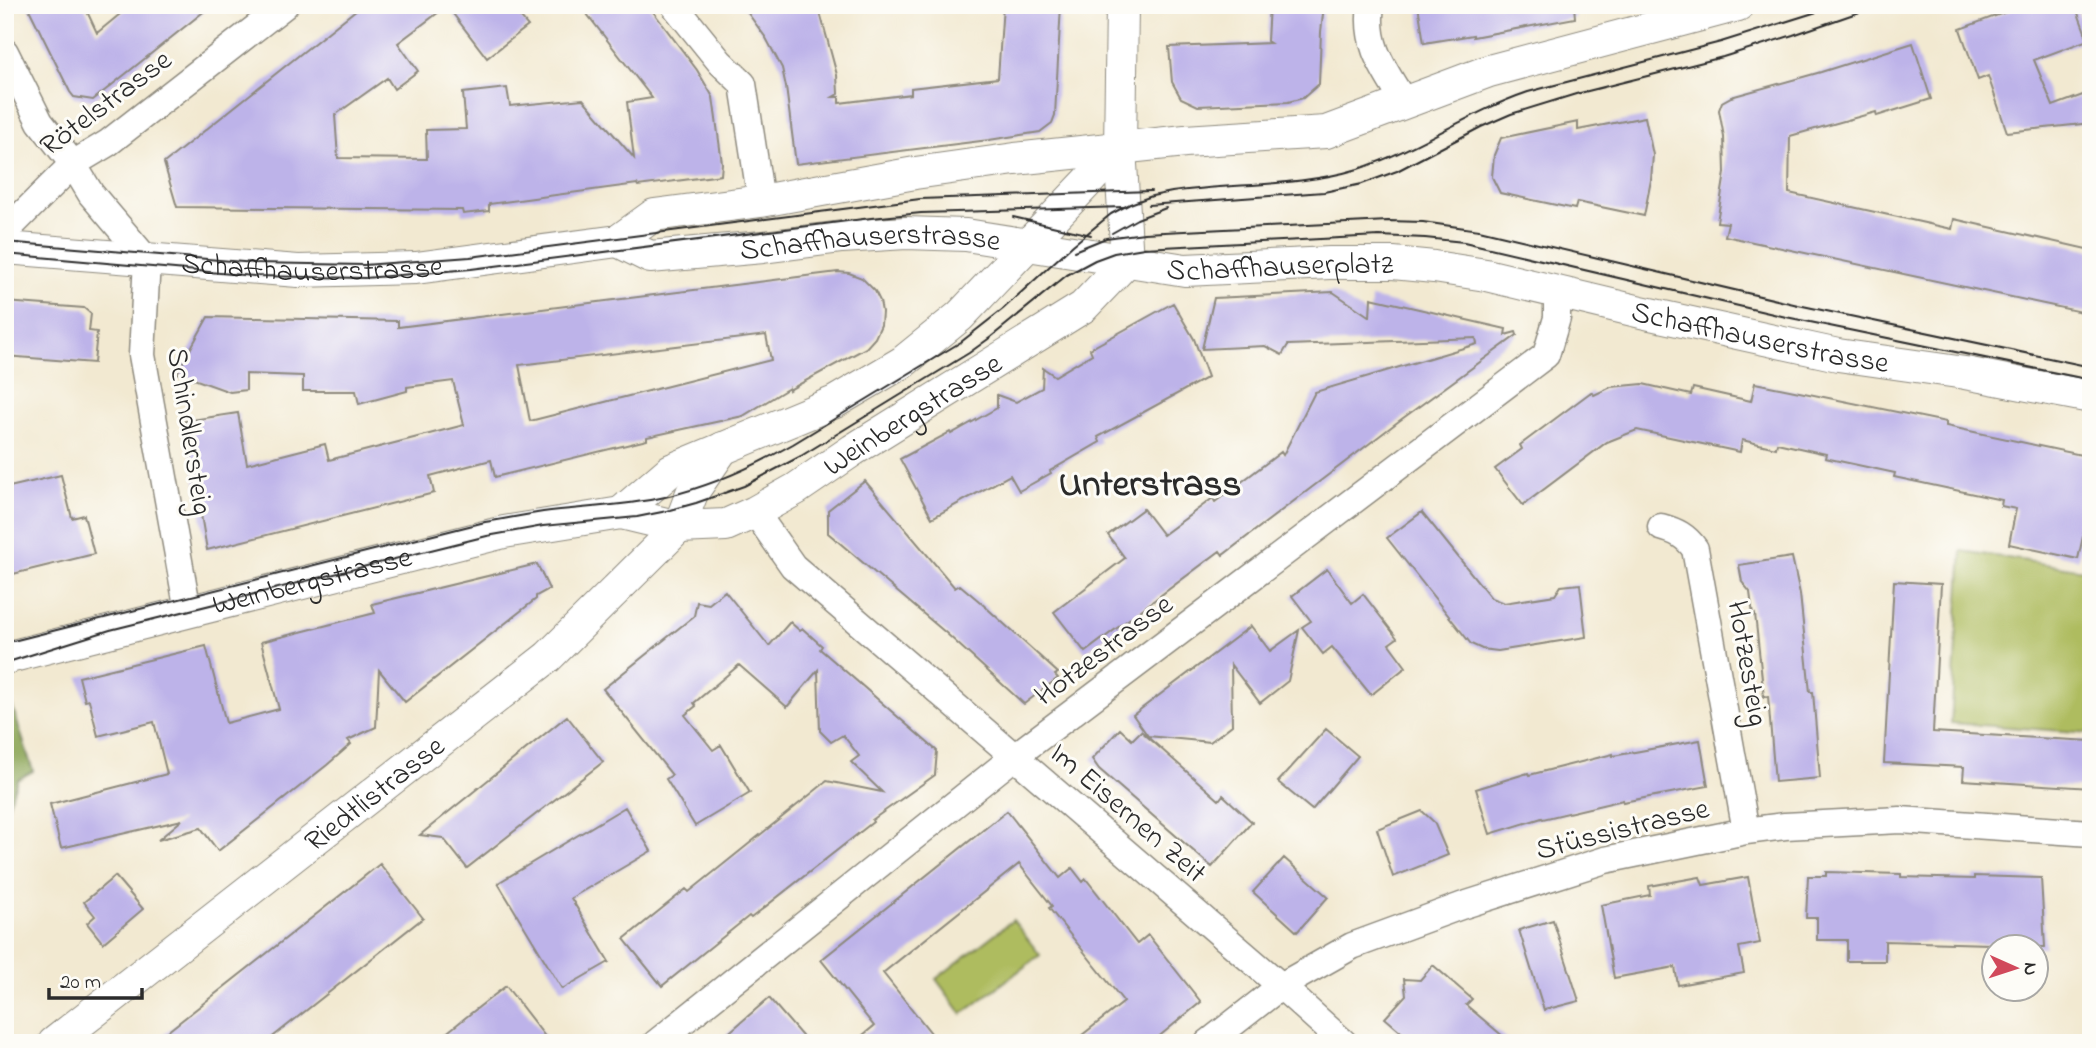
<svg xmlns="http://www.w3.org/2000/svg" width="2096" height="1048" font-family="'Indie Flower',sans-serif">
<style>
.green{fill:#aebc5e;stroke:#6c7444;stroke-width:2}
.forest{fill:#8aa455;stroke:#5a6840;stroke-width:2}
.building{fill:#bdb3e9;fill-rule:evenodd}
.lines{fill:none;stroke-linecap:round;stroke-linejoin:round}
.minor-casing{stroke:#8e8a7e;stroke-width:29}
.tertiary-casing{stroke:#8e8a7e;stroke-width:34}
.minor{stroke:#fff;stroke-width:26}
.tertiary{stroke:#fff;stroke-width:32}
.tram{stroke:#2b2b2b;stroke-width:2}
.labels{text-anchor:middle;stroke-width:6;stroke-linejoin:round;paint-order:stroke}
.street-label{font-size:30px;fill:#2b2b2b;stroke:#fdfcf7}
.district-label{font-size:37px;font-weight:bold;fill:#2b2b2b;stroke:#fdfcf7}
</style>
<rect width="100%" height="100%" fill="#fdfcf7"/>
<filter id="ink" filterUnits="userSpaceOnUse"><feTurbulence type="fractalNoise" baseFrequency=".0143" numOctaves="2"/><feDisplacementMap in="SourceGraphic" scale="14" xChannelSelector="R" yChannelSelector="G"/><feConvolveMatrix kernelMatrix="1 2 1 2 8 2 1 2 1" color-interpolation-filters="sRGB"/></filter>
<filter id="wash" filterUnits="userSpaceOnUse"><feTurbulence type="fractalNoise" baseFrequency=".00686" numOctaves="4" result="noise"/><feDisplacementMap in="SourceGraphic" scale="28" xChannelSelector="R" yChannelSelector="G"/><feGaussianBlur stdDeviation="1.57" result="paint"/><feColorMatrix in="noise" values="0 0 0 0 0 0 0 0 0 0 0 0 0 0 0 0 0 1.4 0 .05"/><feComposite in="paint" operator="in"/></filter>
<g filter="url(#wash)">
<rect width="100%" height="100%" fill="#f2e9d1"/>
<path class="green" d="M 1962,551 L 2091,571 L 2091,733 L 1951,723 Z
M 1013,920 L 1040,955 L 962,1014 L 936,979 Z"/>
<path class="forest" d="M 7,690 L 33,771 L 17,780 L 5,815 L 5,691 Z"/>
<g id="blocks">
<path class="building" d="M 27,5 L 84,5 L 97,33 L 131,5 L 212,5 L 93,100 L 74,97 L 70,92 Z
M 362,5 L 510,5 L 528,26 L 487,58 L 447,6 L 398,43 L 418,71 L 394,89 L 387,78 L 335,115 L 338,158 L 427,159 L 426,130 L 466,129 L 463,93 L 507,88 L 510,106 L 583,99 L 634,158 L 627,102 L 652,98 L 580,5 L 648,5 L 697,70 L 713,97 L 722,163 L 721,175 L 638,186 L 637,184 L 489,204 L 489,211 L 463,214 L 462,210 L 177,207 L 164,163 Z
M 742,5 L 818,5 L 837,75 L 838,94 L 833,97 L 839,97 L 839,103 L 911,94 L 911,88 L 998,78 L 1003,5 L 1061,5 L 1055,115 L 1052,123 L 1040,132 L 989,140 L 796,164 L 786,87 L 782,68 L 766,38 Z
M 1269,5 L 1324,5 L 1321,32 L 1319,84 L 1303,98 L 1288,102 L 1198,106 L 1181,98 L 1172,82 L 1169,47 L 1270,43 L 1267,41 Z
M 1418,5 L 1574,5 L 1575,18 L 1473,37 L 1473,35 L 1424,43 Z
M 2025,5 L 2075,5 L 2088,40 L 2034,60 L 2053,106 L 2091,92 L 2091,123 L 2007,132 L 1988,76 L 1978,80 L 1960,29 Z
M 1913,43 L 1931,99 L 1877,116 L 1876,112 L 1790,136 L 1789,193 L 1952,229 L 1954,219 L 2091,250 L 2091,314 L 1725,236 L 1728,223 L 1717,222 L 1725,173 L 1724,137 L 1719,110 L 1722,102 L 1731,97 L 1821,72 Z
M 1645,117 L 1653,155 L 1651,180 L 1644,216 L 1577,202 L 1575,209 L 1500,193 L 1492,177 L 1494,155 L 1501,138 L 1578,122 L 1578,130 Z
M 838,272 L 849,273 L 862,278 L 875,291 L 880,301 L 882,312 L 881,325 L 875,338 L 866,348 L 789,390 L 789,388 L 743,416 L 647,437 L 647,440 L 495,477 L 491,460 L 430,476 L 434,493 L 207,550 L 185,421 L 238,413 L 247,464 L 325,444 L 329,460 L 464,425 L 453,381 L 407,387 L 407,391 L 359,404 L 356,391 L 303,391 L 303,376 L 246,374 L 246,390 L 230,392 L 177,373 L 208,317 L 398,321 L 398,327 ZM 766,335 L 771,360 L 530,421 L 519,365 Z
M 1333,292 L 1370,317 L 1371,298 L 1506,329 L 1505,335 L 1516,332 L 1517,335 L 1399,421 L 1223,555 L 1220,551 L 1085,652 L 1054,612 L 1125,558 L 1108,535 L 1143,509 L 1163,535 L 1213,498 L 1215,502 L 1281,452 L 1283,455 L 1315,392 L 1477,344 L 1476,338 L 1288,345 L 1282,355 L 1265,346 L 1202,349 L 1214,298 Z
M 5,302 L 84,308 L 91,314 L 89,331 L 97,332 L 94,363 L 5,356 Z
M 1173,303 L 1194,339 L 1208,377 L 1098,437 L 1100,442 L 1050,471 L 1051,473 L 1019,491 L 1010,475 L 932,518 L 900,459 L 950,432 L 951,434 L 997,408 L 997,395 L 1016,402 L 1042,388 L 1043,368 L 1055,376 L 1092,354 L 1090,349 Z
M 1755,383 L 1946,422 L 1946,426 L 2091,457 L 2091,514 L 2088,514 L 2078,559 L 2009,544 L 2016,509 L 2001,506 L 2002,500 L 1894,477 L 1895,473 L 1825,458 L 1826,454 L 1777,443 L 1776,448 L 1742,440 L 1740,452 L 1637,430 L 1607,442 L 1523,505 L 1495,469 L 1522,449 L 1520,445 L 1591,392 L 1594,395 L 1611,387 L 1643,384 L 1691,395 L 1693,388 L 1751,401 Z
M 61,475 L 72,518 L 84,515 L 94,554 L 5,576 L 5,488 Z
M 865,481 L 955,588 L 960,585 L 979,601 L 1058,673 L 1055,675 L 1058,678 L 1024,704 L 946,633 L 828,533 L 828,510 Z
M 1422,512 L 1491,598 L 1504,603 L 1555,595 L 1561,586 L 1580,584 L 1586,637 L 1498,651 L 1482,649 L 1471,644 L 1387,538 Z
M 1792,557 L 1800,594 L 1810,692 L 1813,692 L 1820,778 L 1775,782 L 1768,696 L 1764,697 L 1755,614 L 1753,615 L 1750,592 L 1742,582 L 1739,565 Z
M 537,564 L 549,589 L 536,596 L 536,599 L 405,702 L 379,670 L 376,727 L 348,740 L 351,744 L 327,765 L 218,851 L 201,828 L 158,840 L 182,820 L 61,848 L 50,804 L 167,774 L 154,722 L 98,736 L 89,700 L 85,701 L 79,677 L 206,646 L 226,723 L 279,709 L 261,642 L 375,613 L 372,604 Z
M 1327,569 L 1352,603 L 1363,594 L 1397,638 L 1389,644 L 1406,667 L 1371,695 L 1332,647 L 1323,654 L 1302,627 L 1311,621 L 1292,596 Z
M 1894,581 L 1941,584 L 1933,732 L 2091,741 L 2091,788 L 1963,780 L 1964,767 L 1884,763 Z
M 725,591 L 769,646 L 790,622 L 800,631 L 803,629 L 822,646 L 820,649 L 937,751 L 935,775 L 872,820 L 873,822 L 751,918 L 749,916 L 662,986 L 624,939 L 686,889 L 689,892 L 827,781 L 882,792 L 851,762 L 859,756 L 843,735 L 831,742 L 820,731 L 818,670 L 787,707 L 739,665 L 694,703 L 696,706 L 685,715 L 713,750 L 721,745 L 750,793 L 695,826 L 666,779 L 672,775 L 603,689 L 694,616 L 697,602 L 709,604 Z
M 1251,626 L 1270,651 L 1299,630 L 1288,681 L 1260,703 L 1231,665 L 1232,725 L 1210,742 L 1148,736 L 1133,715 Z
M 567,716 L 603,762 L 467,868 L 443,838 L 420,835 Z
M 1120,729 L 1132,740 L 1141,731 L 1219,800 L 1223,795 L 1252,822 L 1212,867 L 1099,769 L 1092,759 Z
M 1326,729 L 1358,756 L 1312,810 L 1278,782 Z
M 1700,740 L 1708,786 L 1623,802 L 1623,800 L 1543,819 L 1542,818 L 1490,834 L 1476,789 L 1528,773 L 1529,775 L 1613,754 L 1613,756 Z
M 625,807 L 651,851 L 571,898 L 609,962 L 562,989 L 498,883 Z
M 1007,811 L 1060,878 L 1072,868 L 1083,882 L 1086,879 L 1137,944 L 1148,935 L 1201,1002 L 1151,1043 L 1072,1043 L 1124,1002 L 1049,908 L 1052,906 L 1019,864 L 883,973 L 939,1043 L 853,1043 L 874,1026 L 821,960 Z
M 1422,811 L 1434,822 L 1448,855 L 1393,877 L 1377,829 Z
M 1284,858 L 1328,897 L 1297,932 L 1253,892 Z
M 380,864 L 423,918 L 265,1043 L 153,1043 Z
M 1826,872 L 1901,874 L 1901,877 L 1974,879 L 1974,876 L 2041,878 L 2045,947 L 1990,947 L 1990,944 L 1885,941 L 1885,961 L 1847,961 L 1847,940 L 1817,940 L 1817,918 L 1806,918 L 1808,876 L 1826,876 Z
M 115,876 L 143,909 L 103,943 L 87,923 L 95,916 L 84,902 Z
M 1700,877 L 1703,885 L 1748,877 L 1760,943 L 1739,947 L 1744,973 L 1678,985 L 1675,967 L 1614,978 L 1601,905 L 1650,895 L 1649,886 Z
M 1553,920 L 1579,1001 L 1544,1010 L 1519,930 Z
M 1433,965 L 1472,999 L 1466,1005 L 1511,1043 L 1414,1043 L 1385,1018 L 1406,995 L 1404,979 L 1420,980 Z
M 506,986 L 550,1043 L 434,1043 L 470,1014 Z
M 769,998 L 808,1043 L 717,1043 Z"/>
</g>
</g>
<g filter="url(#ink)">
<use href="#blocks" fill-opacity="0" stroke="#8e8a7e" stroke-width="2"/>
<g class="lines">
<g class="minor-casing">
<path id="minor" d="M 674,5 L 720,62 L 743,84 L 761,201
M 1371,5 C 1365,46 1384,69 1404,102
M 5,52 L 40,122 L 73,164 L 91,194 L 147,260 L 142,355 L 188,611
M 5,232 L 73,164 L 108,143 L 285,5
M 755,512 L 793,566 L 1281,986 L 1344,1043
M 1661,527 C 1676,531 1686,536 1695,549 L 1746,831
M 656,1043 L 1014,757 L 1546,355 L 1557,318 L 1557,293
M 1208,1043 L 1281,986 L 1352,946 L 1461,906 L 1605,860 L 1746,831 L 1785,826 L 1900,820 L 2091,833"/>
</g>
<g class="tertiary-casing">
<g id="tertiary">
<path d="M 1122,5 L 1120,148 L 1127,261"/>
<path id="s1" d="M 618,241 L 650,257 L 763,247 L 842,237 L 906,233 L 966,235 L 1185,270 L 1330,263 L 1393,263 L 1434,267 L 1486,275 L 1641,312 L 1838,355 L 1965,373 L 2091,397"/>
<path id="s2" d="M 5,248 L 298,271 L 416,268 L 618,241 L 654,215 L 761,201 L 915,173 L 1015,159 L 1185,141 L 1326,132 L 1489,71 L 1738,5"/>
<path d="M 621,513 L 671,470 L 835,402 L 903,362 L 960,316 L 1120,148"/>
<path id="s3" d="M 5,658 L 504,532 L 621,513 L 679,527 L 726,525 L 755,512 L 796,489 L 853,450 L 1083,307 L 1127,261"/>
<path id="s4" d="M 54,1043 L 548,657 L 679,527 L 692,493 L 723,448"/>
</g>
</g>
<use href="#minor" class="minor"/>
<use href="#tertiary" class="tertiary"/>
<g class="tram">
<path d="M 1148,205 L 1324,192 L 1362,184 L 1397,171 L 1481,127 L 1511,114 L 1576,94 L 1723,57 L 1793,35 L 1880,5"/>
<path d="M 1013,217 L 1091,235"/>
<path d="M 1112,233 L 1137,219 L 1166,208"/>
<path d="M 5,242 L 255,263 L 364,265 L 470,257 L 920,199 L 1151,191"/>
<path d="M 1074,251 L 1106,238 L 1144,233 L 1388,221 L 1423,222 L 1479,230 L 1798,305 L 2091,367"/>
<path d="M 5,254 L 254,276 L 365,278 L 471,269 L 871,218 L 921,213 L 1124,207"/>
<path d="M 5,643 L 485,522 C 504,519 523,515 543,512 C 583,507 625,506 665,497 C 711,486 753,467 793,444 L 961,342 L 1003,309 L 1073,245 L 1111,214 L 1130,204 L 1152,196 L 1172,192 C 1233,183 1299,187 1358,169 C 1417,150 1469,112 1528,92 L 1721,42 L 1839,5"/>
<path id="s5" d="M 5,663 L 110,630 L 487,536 L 543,526 L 637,517 L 667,511 L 696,503 L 744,486 L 801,456 L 969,353 L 991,337 L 1067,275 L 1095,260 L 1114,253 L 1144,248 L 1379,236 L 1425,238 L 1464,242 L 1786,317 L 2091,380"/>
</g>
</g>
</g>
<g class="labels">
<g class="street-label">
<text transform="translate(105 102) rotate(-37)" y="10">Rötelstrasse</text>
<text dy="10" stroke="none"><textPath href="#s1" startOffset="257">Schaffhauserstrasse</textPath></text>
<text dy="10" stroke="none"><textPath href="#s2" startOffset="308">Schaffhauserstrasse</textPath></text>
<text dy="10" stroke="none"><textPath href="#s1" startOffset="670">Schaffhauserplatz</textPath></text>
<text dy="10" stroke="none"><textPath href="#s1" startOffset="1158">Schaffhauserstrasse</textPath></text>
<text dy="10" stroke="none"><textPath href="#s3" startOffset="957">Weinbergstrasse</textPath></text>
<text transform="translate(191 431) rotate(81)" y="10">Schindlersteig</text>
<text dy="10" stroke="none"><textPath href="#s5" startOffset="318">Weinbergstrasse</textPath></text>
<text transform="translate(1103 649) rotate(-37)" y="10">Hotzestrasse</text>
<text transform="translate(1749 663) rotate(80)" y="10">Hotzesteig</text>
<text dy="10" stroke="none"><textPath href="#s4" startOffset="406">Riedtlistrasse</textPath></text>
<text transform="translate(1129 812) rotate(41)" y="10">Im Eisernen Zeit</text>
<text transform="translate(1622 828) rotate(-14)" y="10">Stüssistrasse</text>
</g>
<g class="district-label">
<text x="1150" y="495">Unterstrass</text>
</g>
</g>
<rect width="2096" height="1048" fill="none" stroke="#fdfcf7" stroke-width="28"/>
<g transform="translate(2015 968) rotate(93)"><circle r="33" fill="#fdfcf7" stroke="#a9a8a5" stroke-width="2"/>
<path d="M0-5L12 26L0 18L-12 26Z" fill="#d1495b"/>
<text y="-10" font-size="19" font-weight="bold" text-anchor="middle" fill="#2b2b2b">N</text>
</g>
<path d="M49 988v10h93v-10" fill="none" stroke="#2b2b2b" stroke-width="3.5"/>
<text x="60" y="988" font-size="21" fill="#2b2b2b" stroke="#fdfcf7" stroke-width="5" paint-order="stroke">20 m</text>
</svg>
